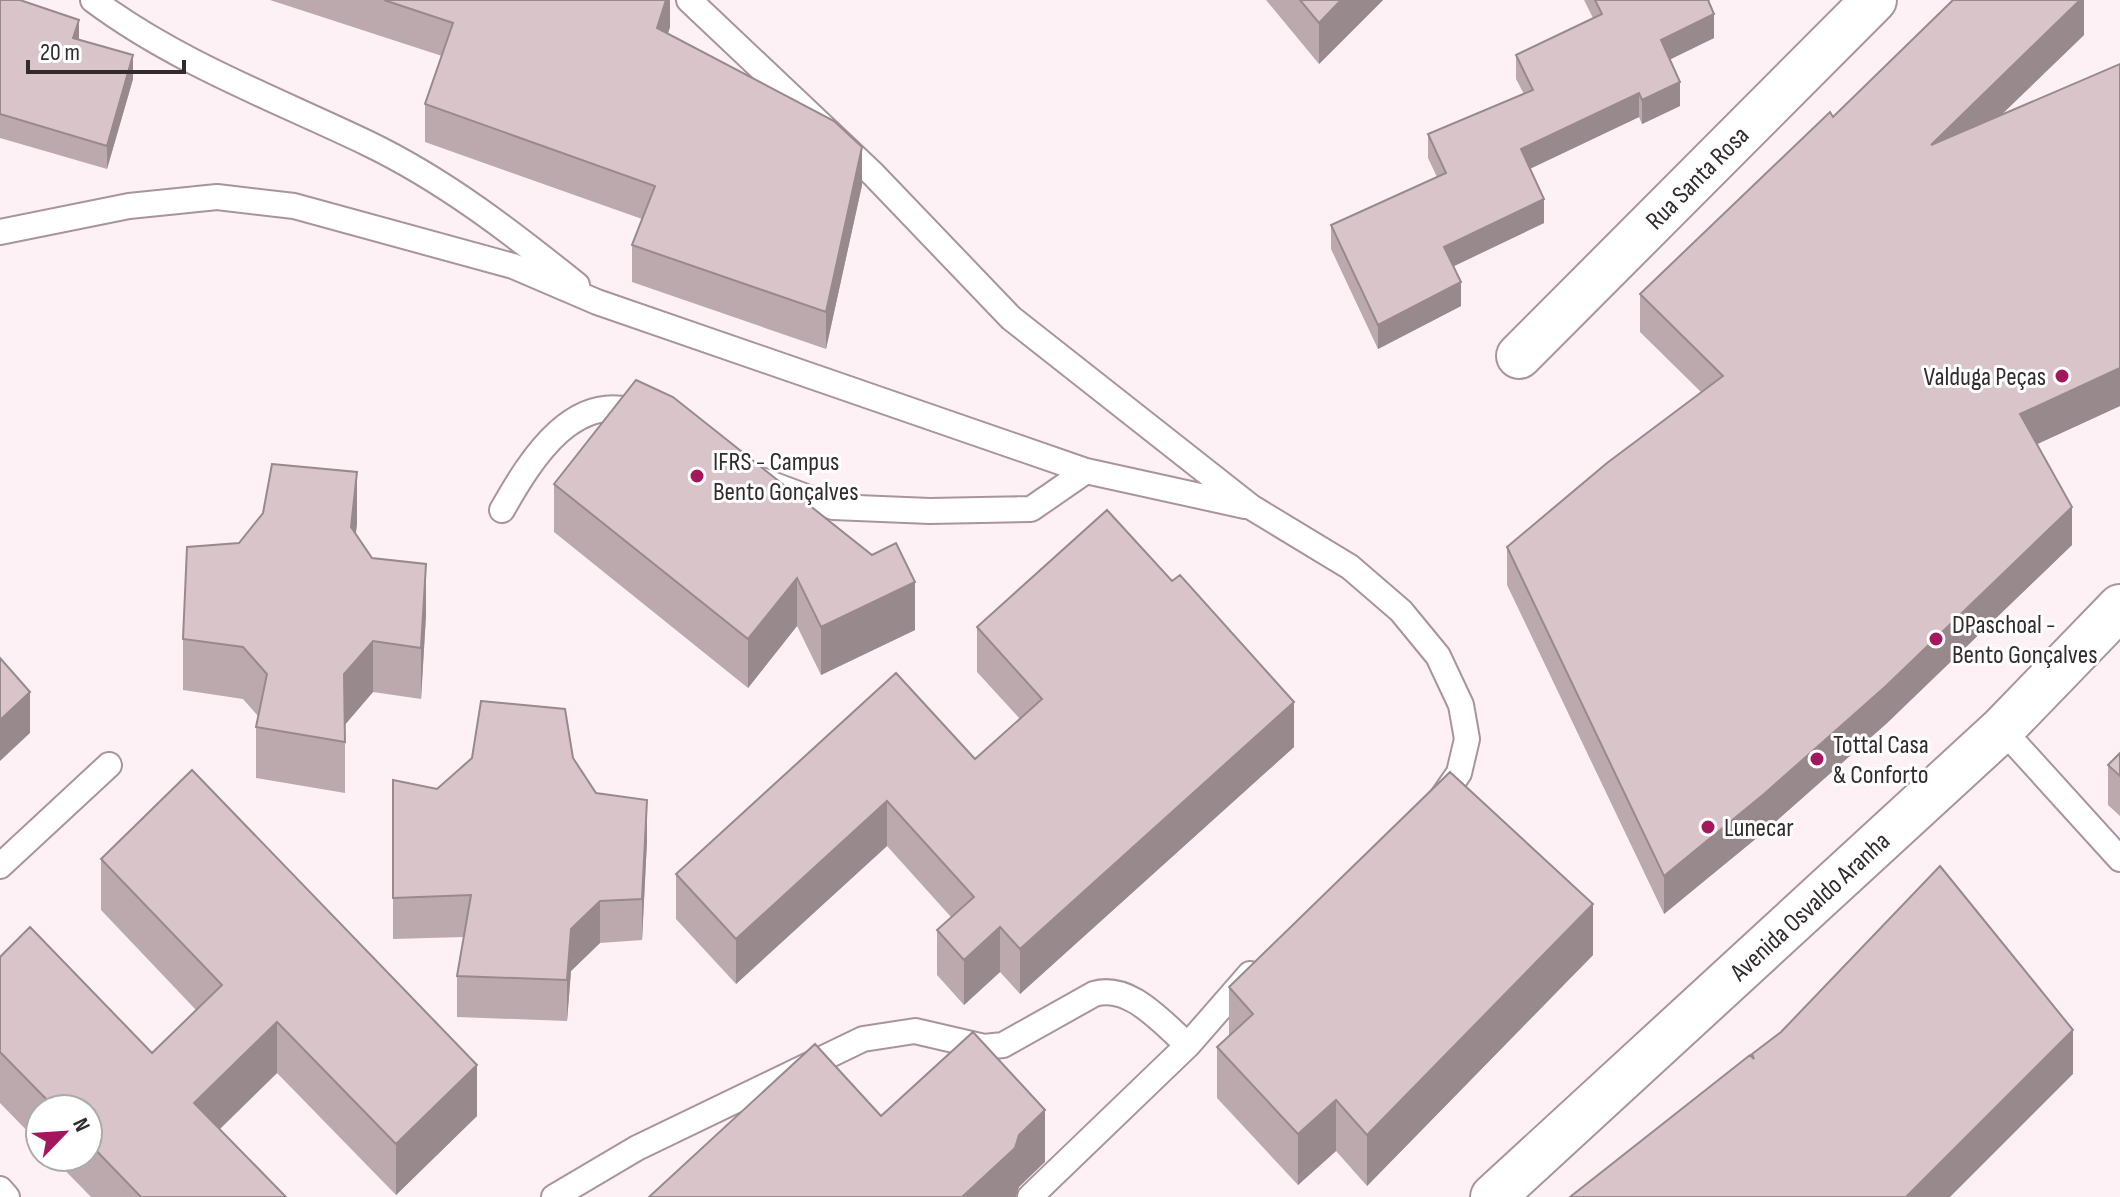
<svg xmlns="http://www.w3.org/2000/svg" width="2120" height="1197" font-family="'Sofia Sans Condensed',sans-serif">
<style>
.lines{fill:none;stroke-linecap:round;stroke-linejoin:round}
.service-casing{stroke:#a8959b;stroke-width:28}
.minor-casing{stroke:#a8959b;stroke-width:48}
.secondary-casing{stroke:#a8959b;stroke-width:48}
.service{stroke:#fff;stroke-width:24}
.minor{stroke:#fff;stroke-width:44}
.secondary{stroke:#fff;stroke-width:44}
.wall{fill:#bba9ae}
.shaded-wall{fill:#98898d}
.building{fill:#d9c4ca;stroke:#98898d;stroke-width:2}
.poi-dot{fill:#a4175d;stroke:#fff;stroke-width:3}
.labels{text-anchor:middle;stroke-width:6;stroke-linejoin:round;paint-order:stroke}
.street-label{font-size:26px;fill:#322a2c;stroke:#fff}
.poi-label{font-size:26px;fill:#322a2c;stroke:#fff;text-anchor:start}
</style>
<rect width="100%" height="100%" fill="#fef1f5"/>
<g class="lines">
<g class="service-casing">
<path id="service" d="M 93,0 C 176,62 273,98 367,143 C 444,180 511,232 577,285
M 689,0 L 873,174 L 1011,318 L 1251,507 L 1350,567 L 1401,611 L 1438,656 L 1461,705 L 1467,739 L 1459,773 L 1437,805
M 0,232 L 129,206 L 217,197 L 294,206 L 513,266 L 597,302 L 1086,471 L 1245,506
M 761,480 L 833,507 L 930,511 L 1031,509 L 1086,471
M 502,510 C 531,459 576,384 646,416
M 2002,729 L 2120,859
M 0,866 L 109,765
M 1188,1045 L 1250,974
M 0,1189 L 7,1197
M 554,1197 L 637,1148 L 863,1039 L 915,1031 L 984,1047 L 1003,1045 L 1094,994 C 1130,983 1162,1023 1188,1045 L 1030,1197"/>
</g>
<g class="minor-casing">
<g id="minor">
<path id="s1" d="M 1519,356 L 1874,0"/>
</g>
</g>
<g class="secondary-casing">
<g id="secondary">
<path id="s2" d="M 1493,1197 L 2002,729 L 2120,607"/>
</g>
</g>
<use href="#service" class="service"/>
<use href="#minor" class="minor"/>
<use href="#secondary" class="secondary"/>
</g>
<path class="wall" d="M 0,0 L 79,39 L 133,79 L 107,169 L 0,138 Z
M 270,0 L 670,0 L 670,27 L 668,34 L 862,185 L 826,349 L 632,282 L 632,245 L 642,219 L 425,142 L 425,104 L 442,56 Z
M 1266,0 L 1383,0 L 1319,64 Z
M 1584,0 L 1711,0 L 1708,1 L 1714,38 L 1670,59 L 1680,106 L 1642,124 L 1639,117 L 1530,169 L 1544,223 L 1453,266 L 1461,306 L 1378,349 L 1331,249 L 1331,225 L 1437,177 L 1428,158 L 1428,134 L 1524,94 L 1516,79 L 1516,55 L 1593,18 Z
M 2084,0 L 2084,35 L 2001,115 L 2120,64 L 2120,406 L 2037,444 L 2072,545 L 1886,724 L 1764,832 L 1664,914 L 1507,585 L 1507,547 L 1701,392 L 1640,332 L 1640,294 L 1833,117 Z
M 636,380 L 915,630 L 821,675 L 797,626 L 748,688 L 554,532 L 554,484 Z
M 357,524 L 355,534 L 372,558 L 426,615 L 421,699 L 373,692 L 345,724 L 345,793 L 256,778 L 256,727 L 258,716 L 243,699 L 183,690 L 183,639 L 239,543 Z
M 977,627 L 1294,747 L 1020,994 L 1000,972 L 964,1005 L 937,975 L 937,930 L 951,917 L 887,846 L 736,984 L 676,919 L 676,874 L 975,759 L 1020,719 L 977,672 Z
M 2120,753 L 2120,816 L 2108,805 L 2108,765 Z
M 573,758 L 596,793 L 647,841 L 642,940 L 600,943 L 571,971 L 567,1021 L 457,1017 L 457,976 L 464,937 L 393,939 L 393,780 L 437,789 Z
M 101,859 L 477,1116 L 396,1195 L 277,1073 L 220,1129 L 286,1197 L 91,1197 L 52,1157 L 88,1157 L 88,1109 L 40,1109 L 40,1144 L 0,1103 L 0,957 L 152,1053 L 196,1010 L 101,910 Z
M 1593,955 L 1367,1186 L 1336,1151 L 1298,1185 L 1217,1098 L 1217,1047 L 1229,1037 L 1229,987 Z"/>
<path class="shaded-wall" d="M 666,0 L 670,0 L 670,27 L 657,65 L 657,28 Z
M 1341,0 L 1383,0 L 1319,64 L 1319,23 Z
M 2080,0 L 2084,0 L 2084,35 L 1931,183 L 1931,145 Z
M 1714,14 L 1714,38 L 1661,64 L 1661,40 Z
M 79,20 L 79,44 L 73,38 Z
M 133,55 L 133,79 L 107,169 L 107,146 Z
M 1680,82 L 1680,106 L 1642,124 L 1642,100 Z
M 1639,93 L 1639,117 L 1521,173 L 1521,149 Z
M 862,147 L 862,185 L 826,349 L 826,312 Z
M 1544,199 L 1544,223 L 1444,271 L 1444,247 Z
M 1461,282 L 1461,306 L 1378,349 L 1378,325 Z
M 2120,368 L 2120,406 L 2020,452 L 2020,414 Z
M 357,472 L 357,524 L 351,579 L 351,527 Z
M 2072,507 L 2072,545 L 1886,724 L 1764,832 L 1664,914 L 1664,876 Z
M 426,564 L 426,615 L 421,699 L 421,648 Z
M 797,578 L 797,626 L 748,688 L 748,639 Z
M 915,582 L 915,630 L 821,675 L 821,627 Z
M 373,641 L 373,692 L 344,726 L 344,674 Z
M 30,692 L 30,733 L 0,761 L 0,720 Z
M 1294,702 L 1294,747 L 1020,994 L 1020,949 Z
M 647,800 L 647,841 L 642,940 L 642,899 Z
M 887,801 L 887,846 L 736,984 L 736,939 Z
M 600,901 L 600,943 L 571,971 L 567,1021 L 567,980 L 571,929 Z
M 1593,904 L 1593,955 L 1367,1186 L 1367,1135 Z
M 1000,927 L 1000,972 L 964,1005 L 964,960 Z
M 277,1022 L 277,1073 L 194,1154 L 194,1103 Z
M 2073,1030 L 2073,1074 L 1950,1197 L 1906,1197 Z
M 477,1065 L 477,1116 L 396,1195 L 396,1144 Z
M 1336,1100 L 1336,1151 L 1298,1185 L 1298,1134 Z
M 1045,1110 L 1045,1162 L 1019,1187 L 1016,1197 L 962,1197 L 1019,1135 Z"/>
<path class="building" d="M 0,0 L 20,0 L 79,20 L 73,38 L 133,55 L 107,146 L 0,114 Z
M 384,0 L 666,0 L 657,28 L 834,121 L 862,147 L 826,312 L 632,245 L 655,186 L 425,104 L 453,23 Z
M 1300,0 L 1341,0 L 1319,23 Z
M 1595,0 L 1708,0 L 1714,14 L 1661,40 L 1680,82 L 1642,100 L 1639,93 L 1521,149 L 1544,199 L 1444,247 L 1461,282 L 1378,325 L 1331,225 L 1446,173 L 1428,134 L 1533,90 L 1516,55 L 1602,14 Z
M 1953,0 L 2080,0 L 1931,145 L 2120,64 L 2120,368 L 2020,414 L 2072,507 L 1886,686 L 1764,794 L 1664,876 L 1507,547 L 1607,463 L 1723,376 L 1640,294 L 1830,112 L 1833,117 Z
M 636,380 L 673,397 L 872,555 L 896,543 L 915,582 L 821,627 L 797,578 L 748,639 L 554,484 Z
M 272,464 L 357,472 L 351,527 L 372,558 L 426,564 L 421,648 L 373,641 L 344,674 L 345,742 L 256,727 L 267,674 L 243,647 L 183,639 L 187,547 L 239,543 L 263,513 Z
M 1107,510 L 1172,581 L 1180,575 L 1294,702 L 1020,949 L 1000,927 L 964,960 L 937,930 L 974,897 L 887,801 L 736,939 L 676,874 L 896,673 L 975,759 L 1042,699 L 977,627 Z
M 0,658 L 30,692 L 0,720 Z
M 481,701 L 565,709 L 573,758 L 596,793 L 647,800 L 642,899 L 600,901 L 571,929 L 567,980 L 457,976 L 471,895 L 393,898 L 393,780 L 437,789 L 472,758 Z
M 2120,753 L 2120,776 L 2108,765 Z
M 192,770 L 477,1065 L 396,1144 L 277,1022 L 194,1103 L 286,1197 L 141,1197 L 88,1142 L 88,1109 L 56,1109 L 0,1052 L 0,957 L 30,927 L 152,1053 L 222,985 L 101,859 Z
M 1450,772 L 1593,904 L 1367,1135 L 1336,1100 L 1298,1134 L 1217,1047 L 1253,1014 L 1229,987 Z
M 1940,866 L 2073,1030 L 1906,1197 L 1570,1197 L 1750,1055 L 1754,1059 L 1752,1054 L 1781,1032 Z
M 973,1032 L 1045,1110 L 1019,1135 L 1015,1148 L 962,1197 L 649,1197 L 815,1044 L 881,1116 Z"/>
<g class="poi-dot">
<circle cx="2062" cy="376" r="8"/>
<circle cx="697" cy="476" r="8"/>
<circle cx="1936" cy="639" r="8"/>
<circle cx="1817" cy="759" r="8"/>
<circle cx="1708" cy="827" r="8"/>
</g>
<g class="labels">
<g class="street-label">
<text dy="9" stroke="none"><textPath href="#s1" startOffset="252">Rua Santa Rosa</textPath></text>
<text dy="9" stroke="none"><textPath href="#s2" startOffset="430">Avenida Osvaldo Aranha</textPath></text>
</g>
<g class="poi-label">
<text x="2046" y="385" text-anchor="end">Valduga Peças</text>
<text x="713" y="470">IFRS - Campus<tspan x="713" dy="30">Bento Gonçalves</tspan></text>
<text x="1952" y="633">DPaschoal -<tspan x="1952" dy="30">Bento Gonçalves</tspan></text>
<text x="1833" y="753">Tottal Casa<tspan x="1833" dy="30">&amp; Conforto</tspan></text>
<text x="1724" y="836">Lunecar</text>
</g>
</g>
<g transform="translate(64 1133) rotate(65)"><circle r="38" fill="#ffffff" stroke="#adaaab" stroke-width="2"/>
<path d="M0-6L14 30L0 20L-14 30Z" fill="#a4175d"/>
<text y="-12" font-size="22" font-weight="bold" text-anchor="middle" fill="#322a2c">N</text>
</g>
<path d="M28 60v12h156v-12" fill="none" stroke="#322a2c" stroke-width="4"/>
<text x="40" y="60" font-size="24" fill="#322a2c" stroke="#ffffff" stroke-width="6" paint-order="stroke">20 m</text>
</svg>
